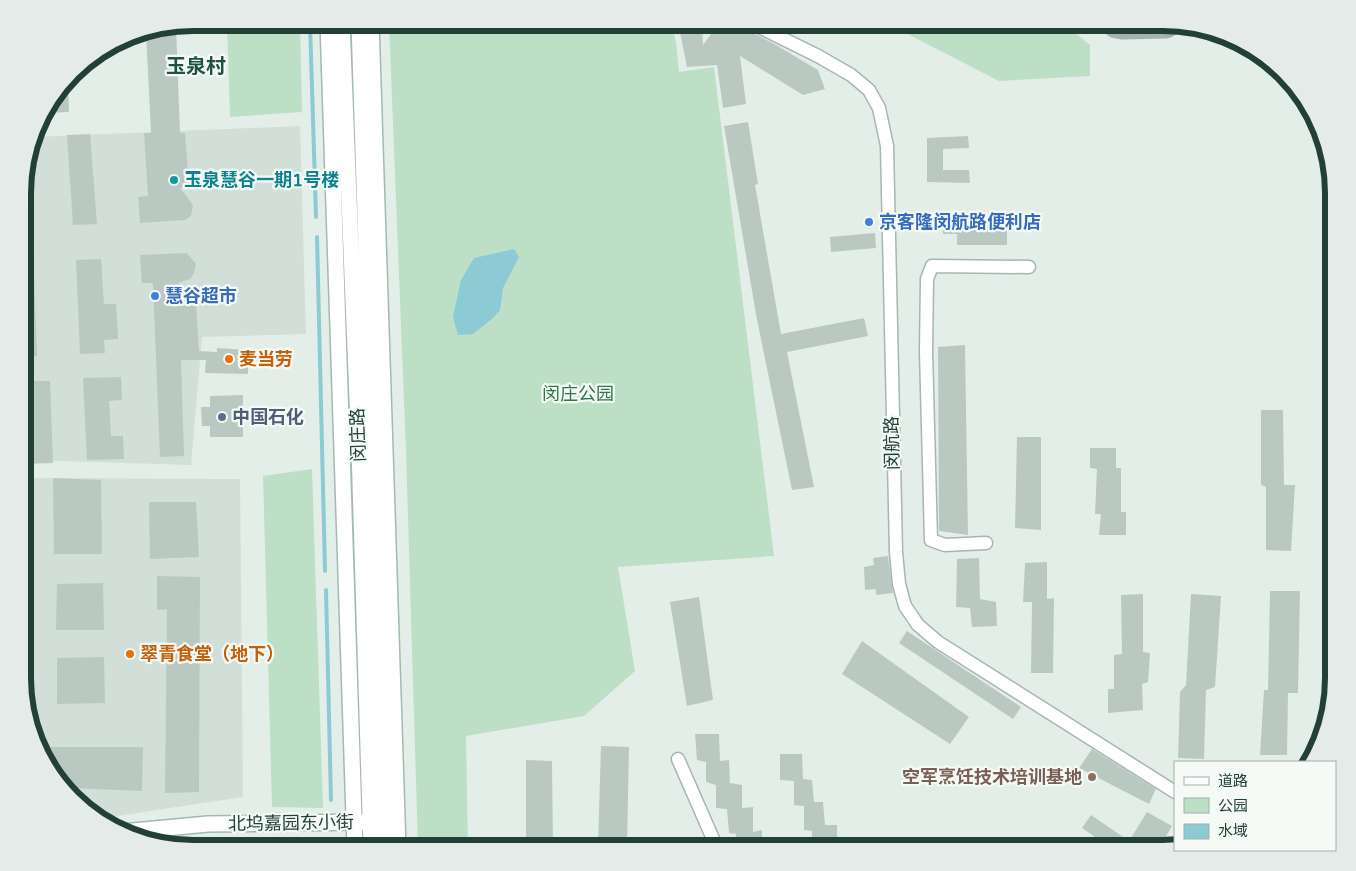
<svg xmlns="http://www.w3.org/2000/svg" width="1356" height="871" font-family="'Varela Round','Noto Sans SC',sans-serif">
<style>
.built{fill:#d2ded8}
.green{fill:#bddfc5}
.water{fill:#8ccbd3}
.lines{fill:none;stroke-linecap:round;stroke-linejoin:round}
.stream{stroke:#8ccbd3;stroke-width:4}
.taxiway{stroke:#a1b4ae;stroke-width:31}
.building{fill:#b9c9c2}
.street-casing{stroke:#a6b6b0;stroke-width:15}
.secondary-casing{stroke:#a2bab1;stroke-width:18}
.street{stroke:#fff;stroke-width:12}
.secondary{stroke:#fff;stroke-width:15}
.culture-dot{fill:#0f9aa8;stroke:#f5faf7;stroke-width:2}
.shop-dot{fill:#3f7fe0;stroke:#f5faf7;stroke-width:2}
.food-dot{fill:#e8710a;stroke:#f5faf7;stroke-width:2}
.service-dot{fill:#5c6f8a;stroke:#f5faf7;stroke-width:2}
.education-dot{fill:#8d6e63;stroke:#f5faf7;stroke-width:2}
.labels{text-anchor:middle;stroke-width:4.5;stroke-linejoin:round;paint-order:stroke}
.culture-label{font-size:18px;font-weight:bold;fill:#0d838f;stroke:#f5faf7;text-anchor:start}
.shop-label{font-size:18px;font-weight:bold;fill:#366cbe;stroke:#f5faf7;text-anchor:start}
.food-label{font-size:18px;font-weight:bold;fill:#c56008;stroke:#f5faf7;text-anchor:start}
.park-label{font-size:18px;fill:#2c7846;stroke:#f5faf7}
.service-label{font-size:18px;font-weight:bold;fill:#4e5e75;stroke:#f5faf7;text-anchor:start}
.street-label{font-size:18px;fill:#234037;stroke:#f5faf7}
.education-label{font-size:18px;font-weight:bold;fill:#785e54;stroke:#f5faf7;text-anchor:end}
.quarter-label{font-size:20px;font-weight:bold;fill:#1e5344;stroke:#f5faf7}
.rim{fill:none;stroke:#234037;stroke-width:6}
</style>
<rect width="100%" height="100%" fill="#e4eee9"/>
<path class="built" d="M 300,126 L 306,334 L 202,337 L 191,465 L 24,460 L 24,171 L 34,137 Z
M 24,478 L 240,479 L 243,797 L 97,819 L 45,764 L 33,728 L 24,638 Z"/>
<path class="green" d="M 227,23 L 300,23 L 302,112 L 230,117 Z
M 389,23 L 671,23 L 676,42 L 679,72 L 714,67 L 774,556 L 618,567 L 635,671 L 584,716 L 466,736 L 468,848 L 418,848 L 406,452 Z
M 886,23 L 1063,23 L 1090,45 L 1090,76 L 999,81 Z
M 312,469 L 323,808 L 272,807 L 263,476 Z"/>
<path class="water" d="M 514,249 L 519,257 L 503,288 L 500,310 L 493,318 L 473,334 L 458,335 L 453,317 L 461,280 L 474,258 Z"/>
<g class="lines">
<path class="stream" d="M 310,23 L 316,217
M 317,237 L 325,571
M 326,590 L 331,800"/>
<path class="taxiway" d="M 1117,23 L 1123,24 L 1165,23"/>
</g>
<path class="building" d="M 678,22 L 702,22 L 703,45 L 720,22 L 740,22 L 747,30 L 776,45 L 818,70 L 825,89 L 803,95 L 740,56 L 746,104 L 723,108 L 717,65 L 687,67 Z
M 176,26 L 180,133 L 185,133 L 188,172 L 202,172 L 202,187 L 180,188 L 193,205 L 191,216 L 185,220 L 140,223 L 138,197 L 148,196 L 144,133 L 151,133 L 146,32 Z
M 68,80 L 69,112 L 44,113 L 51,103 Z
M 748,122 L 758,184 L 755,185 L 781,334 L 864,318 L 868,336 L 787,352 L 814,487 L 792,490 L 757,320 L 724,126 Z
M 90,134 L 97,224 L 73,225 L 67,135 Z
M 968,136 L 969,148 L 943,149 L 943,170 L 969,170 L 970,183 L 927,182 L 927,138 Z
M 24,184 L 31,184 L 34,213 L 33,219 L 24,234 Z
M 943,216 L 1007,216 L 1007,245 L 957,245 L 957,234 L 943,234 Z
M 875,233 L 876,248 L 831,252 L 830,237 Z
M 24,248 L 26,248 L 34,273 L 37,356 L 24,357 Z
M 187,253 L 196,264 L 194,273 L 190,279 L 178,283 L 196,304 L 199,351 L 217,352 L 217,348 L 248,350 L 248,374 L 205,373 L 206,360 L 181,360 L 184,456 L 160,457 L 153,283 L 142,283 L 140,255 Z
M 101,259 L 104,304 L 116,304 L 118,339 L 104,340 L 105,353 L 80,354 L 76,260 Z
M 965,345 L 968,535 L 939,531 L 939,529 L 938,347 Z
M 121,377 L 122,400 L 109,401 L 111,436 L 123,436 L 124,459 L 87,460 L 83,378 Z
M 24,381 L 50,381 L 53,463 L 24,464 Z
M 243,395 L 243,437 L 210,437 L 210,426 L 202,426 L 201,407 L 210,407 L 210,396 Z
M 1261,410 L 1283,410 L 1284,485 L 1295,485 L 1291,551 L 1266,550 L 1266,487 L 1261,485 Z
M 1017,437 L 1041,437 L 1041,530 L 1015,528 Z
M 1090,448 L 1116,448 L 1116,468 L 1121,468 L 1121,512 L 1126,512 L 1126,535 L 1099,535 L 1101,514 L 1095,514 L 1097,469 L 1090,468 Z
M 53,478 L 101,480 L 102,554 L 54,554 Z
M 149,502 L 196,502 L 199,557 L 150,559 Z
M 888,556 L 893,593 L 876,595 L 876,589 L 865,590 L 864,567 L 874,565 L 873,558 Z
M 979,558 L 980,599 L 996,602 L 997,626 L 972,627 L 970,608 L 956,607 L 957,559 Z
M 1047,562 L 1047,599 L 1054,598 L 1053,673 L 1031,673 L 1032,602 L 1023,602 L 1025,563 Z
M 157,576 L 200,577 L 199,792 L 165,793 L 167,609 L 157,610 Z
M 103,583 L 104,630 L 56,630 L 57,584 Z
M 1270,591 L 1300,591 L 1298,693 L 1288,693 L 1287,755 L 1260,755 L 1264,690 L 1268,690 Z
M 1143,594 L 1143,652 L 1150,653 L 1148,682 L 1142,684 L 1143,710 L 1108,713 L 1108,689 L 1114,689 L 1114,655 L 1122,654 L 1121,595 Z
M 1191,594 L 1221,596 L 1215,687 L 1206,690 L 1204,759 L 1178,758 L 1180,692 L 1186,685 Z
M 699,597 L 713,700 L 687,706 L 670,602 Z
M 907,631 L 1021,707 L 1013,719 L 899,643 Z
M 862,641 L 969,717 L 950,744 L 842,674 Z
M 104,657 L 105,703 L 57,704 L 57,658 Z
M 695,734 L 719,734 L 720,761 L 729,760 L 730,783 L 742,785 L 742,808 L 753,807 L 753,832 L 762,830 L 762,848 L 736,848 L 736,834 L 729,833 L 727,809 L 716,808 L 716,785 L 706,782 L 706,762 L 697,760 Z
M 601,746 L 629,747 L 627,847 L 598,845 Z
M 50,747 L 143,747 L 142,791 L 68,788 L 50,768 Z
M 1092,749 L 1156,789 L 1149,804 L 1079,768 Z
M 780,754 L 802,754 L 803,779 L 812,780 L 814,802 L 823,802 L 825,825 L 837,825 L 837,848 L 812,848 L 812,831 L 804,830 L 804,806 L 794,805 L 794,781 L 780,780 Z
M 526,760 L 552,761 L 553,848 L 526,848 Z
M 1147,812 L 1172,826 L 1159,848 L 1111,848 L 1082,828 L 1091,815 L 1129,841 Z"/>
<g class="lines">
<g class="street-casing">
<path id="street" d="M 751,23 L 818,56 L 851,75 L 869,90 L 879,108 L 887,146 L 896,552 L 899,584 L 905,606 L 918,625 L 938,642 L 1175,792
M 986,543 L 945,545 L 931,540 L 926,351 L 927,279 L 932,266 L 1029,267
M 678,759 L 717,848"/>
</g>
<g class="secondary-casing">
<path id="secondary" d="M 328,23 L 355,848
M 342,23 L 359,449 L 371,848
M 359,23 L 385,848
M 371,23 L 398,848
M 122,832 L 208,824 L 363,822"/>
</g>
<use href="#street" class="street"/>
<use href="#secondary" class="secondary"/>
</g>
<circle class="culture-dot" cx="174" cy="180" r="5"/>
<g class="shop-dot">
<circle cx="869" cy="222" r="5"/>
<circle cx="155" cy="296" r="5"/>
</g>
<g class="food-dot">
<circle cx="229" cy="359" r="5"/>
<circle cx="130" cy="654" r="5"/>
</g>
<circle class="service-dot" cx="222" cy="417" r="5"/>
<circle class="education-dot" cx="1092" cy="777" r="5"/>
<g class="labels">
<g class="culture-label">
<text x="184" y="186">玉泉慧谷一期1号楼</text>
</g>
<g class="shop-label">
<text x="879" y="228">京客隆闵航路便利店</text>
<text x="165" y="302">慧谷超市</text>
</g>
<g class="food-label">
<text x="239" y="365">麦当劳</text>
<text x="140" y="660">翠青食堂（地下）</text>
</g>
<g class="park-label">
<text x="578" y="400">闵庄公园</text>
</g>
<g class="service-label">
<text x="232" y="423">中国石化</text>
</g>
<g class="street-label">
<text transform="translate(358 435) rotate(-92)" y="6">闵庄路</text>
<text transform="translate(892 443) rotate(-91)" y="6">闵航路</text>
<text transform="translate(291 823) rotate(-1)" y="6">北坞嘉园东小街</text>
</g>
<g class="education-label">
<text x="1082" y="783">空军烹饪技术培训基地</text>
</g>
<g class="quarter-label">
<text x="196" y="73">玉泉村</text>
</g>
</g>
<path d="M0 0H1356V871H0ZM193 31H1163A162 162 0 0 1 1325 193V678A162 162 0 0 1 1163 840H193A162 162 0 0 1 31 678V193A162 162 0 0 1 193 31Z" fill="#e4ebe8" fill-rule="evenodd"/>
<path class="rim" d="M193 31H1163A162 162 0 0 1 1325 193V678A162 162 0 0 1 1163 840H193A162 162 0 0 1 31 678V193A162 162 0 0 1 193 31Z"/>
<rect x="1174" y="761" width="162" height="90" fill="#f5faf7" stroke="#a1b0aa"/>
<rect x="1184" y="777" width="25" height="8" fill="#ffffff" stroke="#a1b0aa"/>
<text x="1218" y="786" font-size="15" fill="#234037">道路</text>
<rect x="1184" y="798" width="25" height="15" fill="#bddfc5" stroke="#a1b0aa"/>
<text x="1218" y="811" font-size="15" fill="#234037">公园</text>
<rect x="1184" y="824" width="25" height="15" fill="#8ccbd3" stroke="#a1b0aa"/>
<text x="1218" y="836" font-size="15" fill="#234037">水域</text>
</svg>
